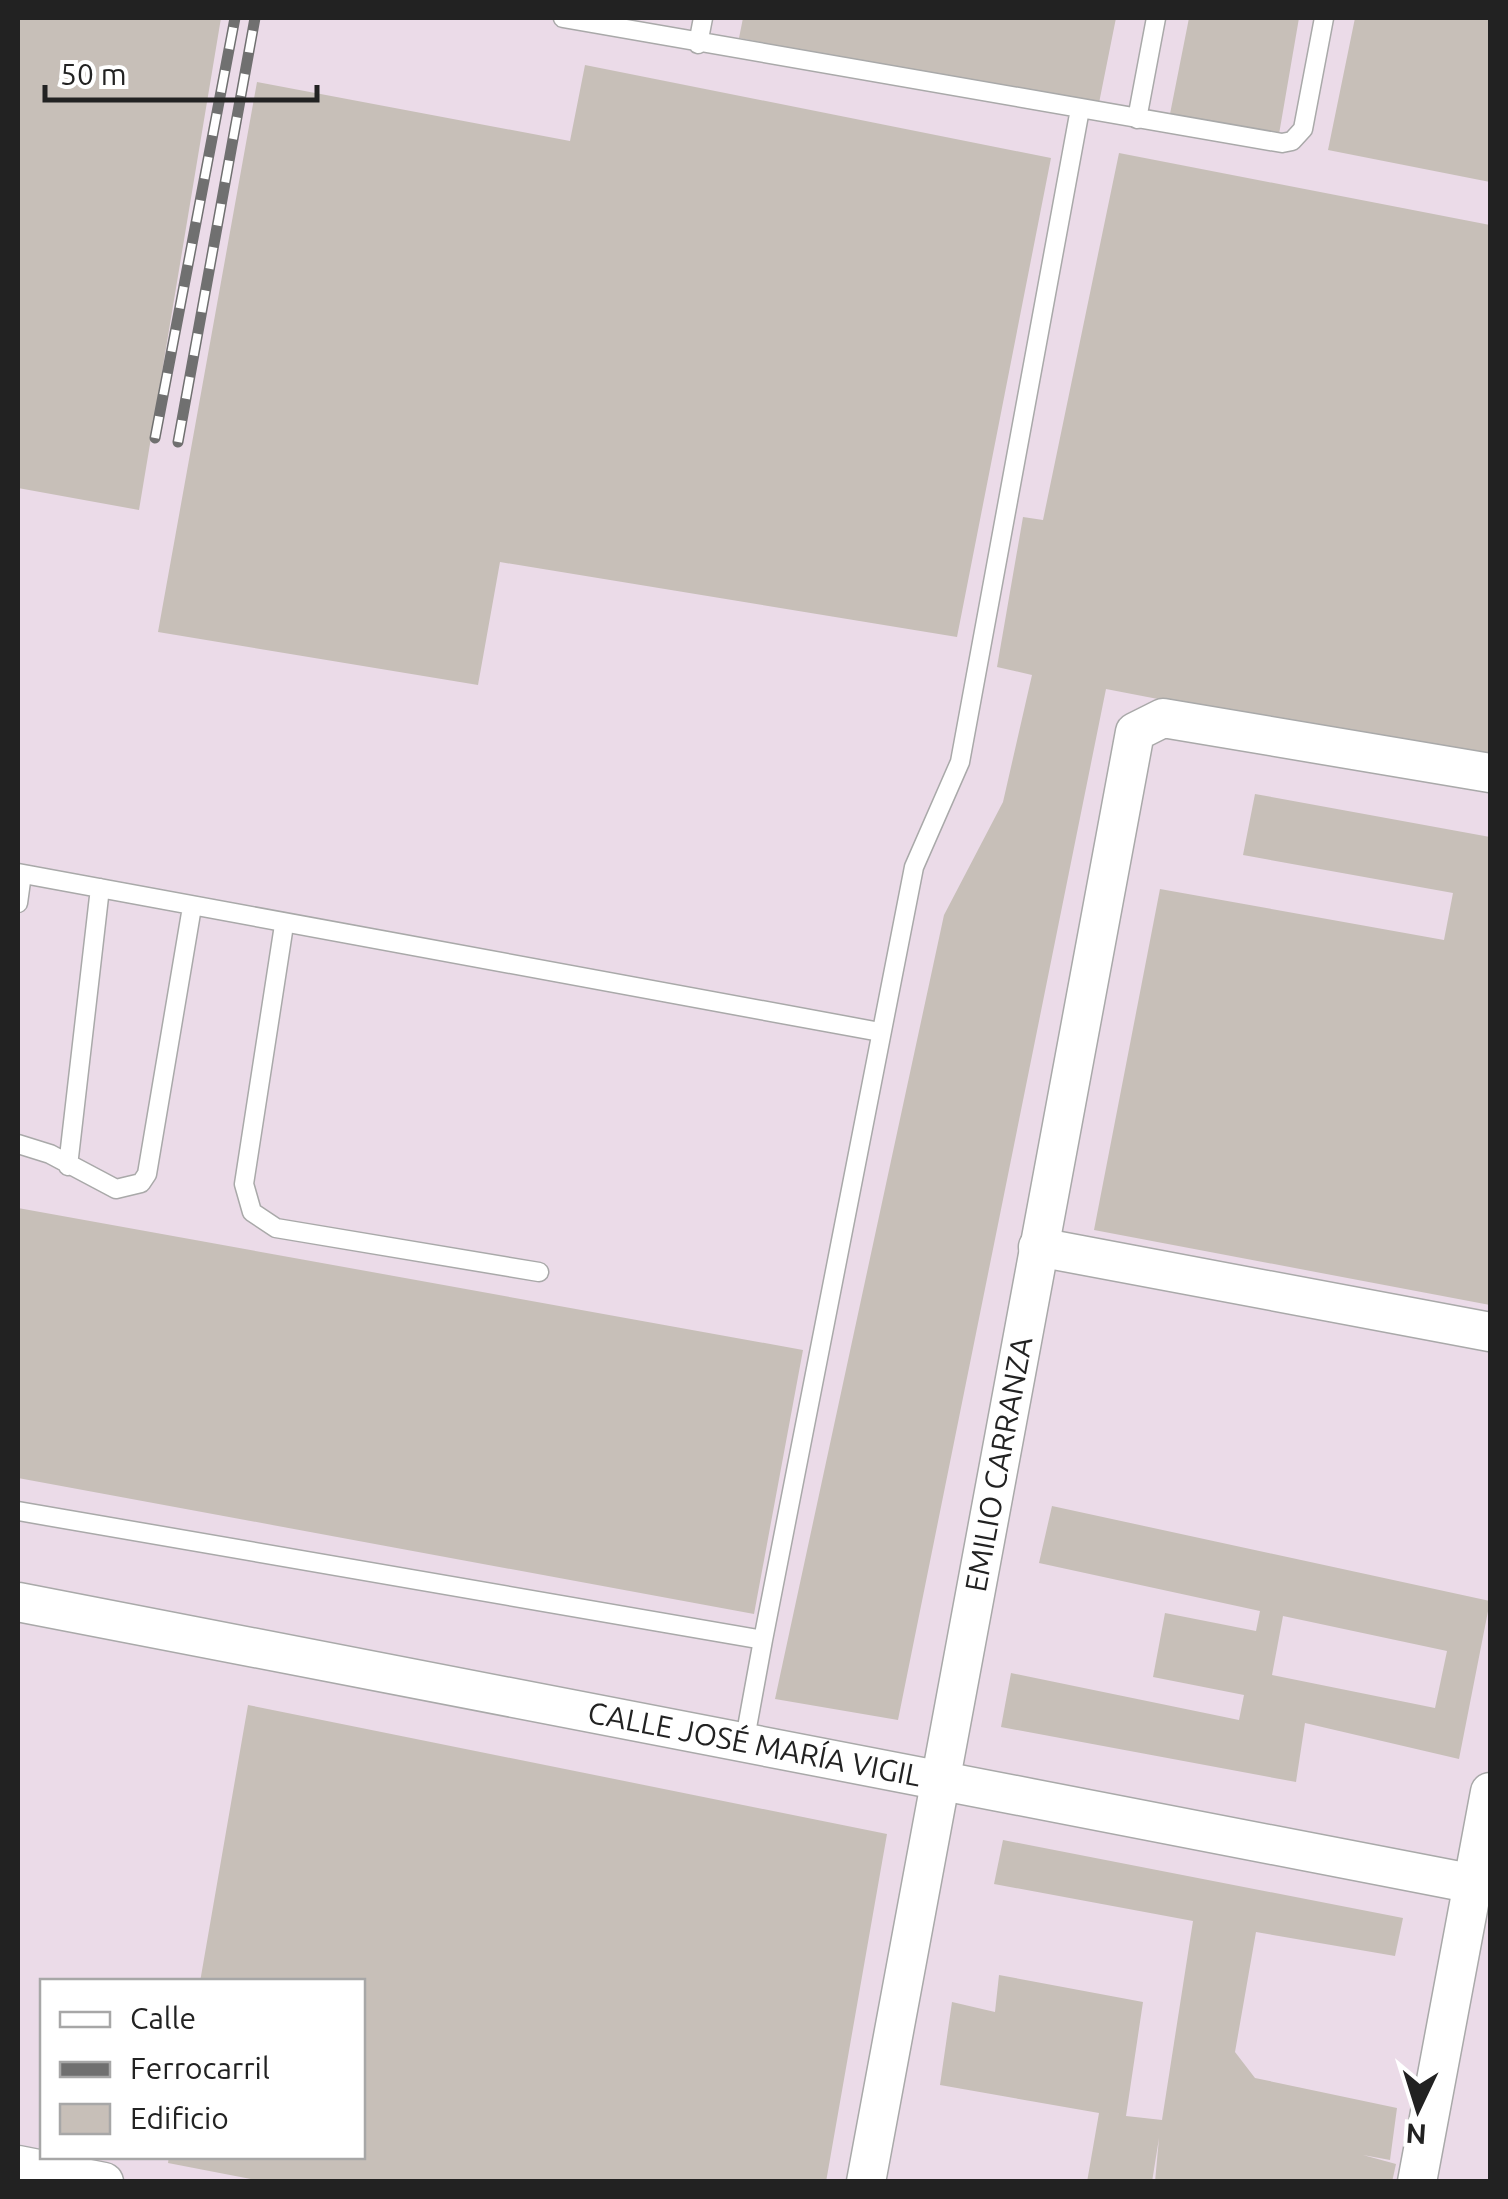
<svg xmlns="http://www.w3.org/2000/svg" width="1508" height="2199" font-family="Ubuntu,sans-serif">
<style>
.industrial{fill:#ebdbe8;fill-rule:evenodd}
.building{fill:#c7bfb8;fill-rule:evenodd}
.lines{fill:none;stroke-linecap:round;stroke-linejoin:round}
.service-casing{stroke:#a9a9a9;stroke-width:21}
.minor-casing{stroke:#a9a9a9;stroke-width:41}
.service{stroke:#fff;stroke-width:18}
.minor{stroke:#fff;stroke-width:38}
.rail-casing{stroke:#707070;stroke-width:11}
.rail{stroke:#fff;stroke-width:8;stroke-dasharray:22;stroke-linecap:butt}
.labels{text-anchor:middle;stroke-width:9;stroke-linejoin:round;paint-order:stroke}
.street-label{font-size:30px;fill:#222;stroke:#fff}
</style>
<rect width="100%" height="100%" fill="#f2efe9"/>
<path class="industrial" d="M 18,18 L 1490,18 L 1490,2181 L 18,2181 ZM 42,1982 L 362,1982 L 362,2156 L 42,2156 Z"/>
<path class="building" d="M 18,18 L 221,18 L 139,510 L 18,488 Z
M 743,18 L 1116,18 L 1098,108 L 739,38 Z
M 1189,18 L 1299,18 L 1278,140 L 1169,119 Z
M 1355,18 L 1490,18 L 1490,182 L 1328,150 Z
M 585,65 L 1051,158 L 957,637 L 500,562 L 478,685 L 158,632 L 257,82 L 570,141 Z
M 1119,153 L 1490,225 L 1490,763 L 1106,689 L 898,1720 L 775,1699 L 944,915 L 1003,802 L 1032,675 L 997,667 L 1023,517 L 1043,520 Z
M 1255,794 L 1490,837 L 1490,1305 L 1094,1230 L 1160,889 L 1444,940 L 1453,893 L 1243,855 Z
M 18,1208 L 803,1350 L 754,1614 L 18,1478 Z
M 1052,1506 L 1490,1601 L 1459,1759 L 1305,1723 L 1296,1782 L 1001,1727 L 1011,1673 L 1239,1720 L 1244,1695 L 1153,1677 L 1165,1613 L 1256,1631 L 1260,1611 L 1039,1563 ZM 1283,1616 L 1447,1651 L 1435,1708 L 1272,1675 Z
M 248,1705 L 887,1834 L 826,2182 L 267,2182 L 168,2163 L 169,2156 L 362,2156 L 362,1982 L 200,1982 Z
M 1003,1840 L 1403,1918 L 1395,1956 L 1256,1932 L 1235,2052 L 1255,2078 L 1397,2108 L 1390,2160 L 1363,2155 L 1396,2164 L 1392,2182 L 1155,2182 L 1159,2138 L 1152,2182 L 1087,2182 L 1099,2113 L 940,2085 L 952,2002 L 995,2012 L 999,1975 L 1143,2002 L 1126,2116 L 1162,2120 L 1193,1921 L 994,1884 Z"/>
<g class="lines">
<g class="service-casing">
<path id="service" d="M 563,18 L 1282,143 L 1292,141 L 1303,129 L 1324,18
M 698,44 L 703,18
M 1137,119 L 1156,18
M 18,873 L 880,1032
M 18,903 L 22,874
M 284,925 L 244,1184 L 252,1212 L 276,1228 L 539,1272
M 18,1144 L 50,1154 L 116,1189 L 141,1183 L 147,1174 L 192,907
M 68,1166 L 100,888
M 18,1511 L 763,1640 L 914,867 L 960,762 L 1080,109
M 744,1744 L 763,1640"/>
</g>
<g class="minor-casing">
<g id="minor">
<path d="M 1038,1247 L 1490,1332"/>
<path id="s1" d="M 18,1602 L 1490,1887"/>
<path d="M 18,2165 L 104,2182"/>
<path id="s2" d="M 866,2182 L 1135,732 L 1163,718 L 1490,773"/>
<path d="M 1417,2182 L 1490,1792"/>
</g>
</g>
<use href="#service" class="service"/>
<use href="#minor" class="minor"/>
<g class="rail-casing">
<path id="rail" d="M 155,438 L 235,18
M 178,442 L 255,18"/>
</g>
<use href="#rail" class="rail"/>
</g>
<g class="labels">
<g class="street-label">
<text dy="10" stroke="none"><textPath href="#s2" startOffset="730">EMILIO CARRANZA</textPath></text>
<text dy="10" stroke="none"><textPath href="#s1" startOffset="750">CALLE JOSÉ MARÍA VIGIL</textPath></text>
</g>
</g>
<rect width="1508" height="2199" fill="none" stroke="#222222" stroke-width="40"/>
<rect x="40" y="1979" width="325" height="180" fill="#ffffff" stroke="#a7a7a7" stroke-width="2.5"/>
<rect x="60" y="2012" width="50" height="15" fill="#ffffff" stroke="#a7a7a7" stroke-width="2.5"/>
<text x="130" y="2029" font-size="30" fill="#222222">Calle</text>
<rect x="60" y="2062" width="50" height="15" fill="#707070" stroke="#a7a7a7" stroke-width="2.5"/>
<text x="130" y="2079" font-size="30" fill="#222222">Ferrocarril</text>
<rect x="60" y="2104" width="50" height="30" fill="#c7bfb8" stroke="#a7a7a7" stroke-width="2.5"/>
<text x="130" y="2129" font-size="30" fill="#222222">Edificio</text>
<g transform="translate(1418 2109) rotate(184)" stroke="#ffffff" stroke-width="8" paint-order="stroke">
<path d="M0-8L18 38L0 25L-18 38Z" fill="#222222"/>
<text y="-15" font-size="28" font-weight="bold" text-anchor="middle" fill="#222222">N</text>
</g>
<path d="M45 85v15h272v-15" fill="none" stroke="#222222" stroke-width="5"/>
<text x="60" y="85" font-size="30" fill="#222222" stroke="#ffffff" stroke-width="8" paint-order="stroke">50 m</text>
</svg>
